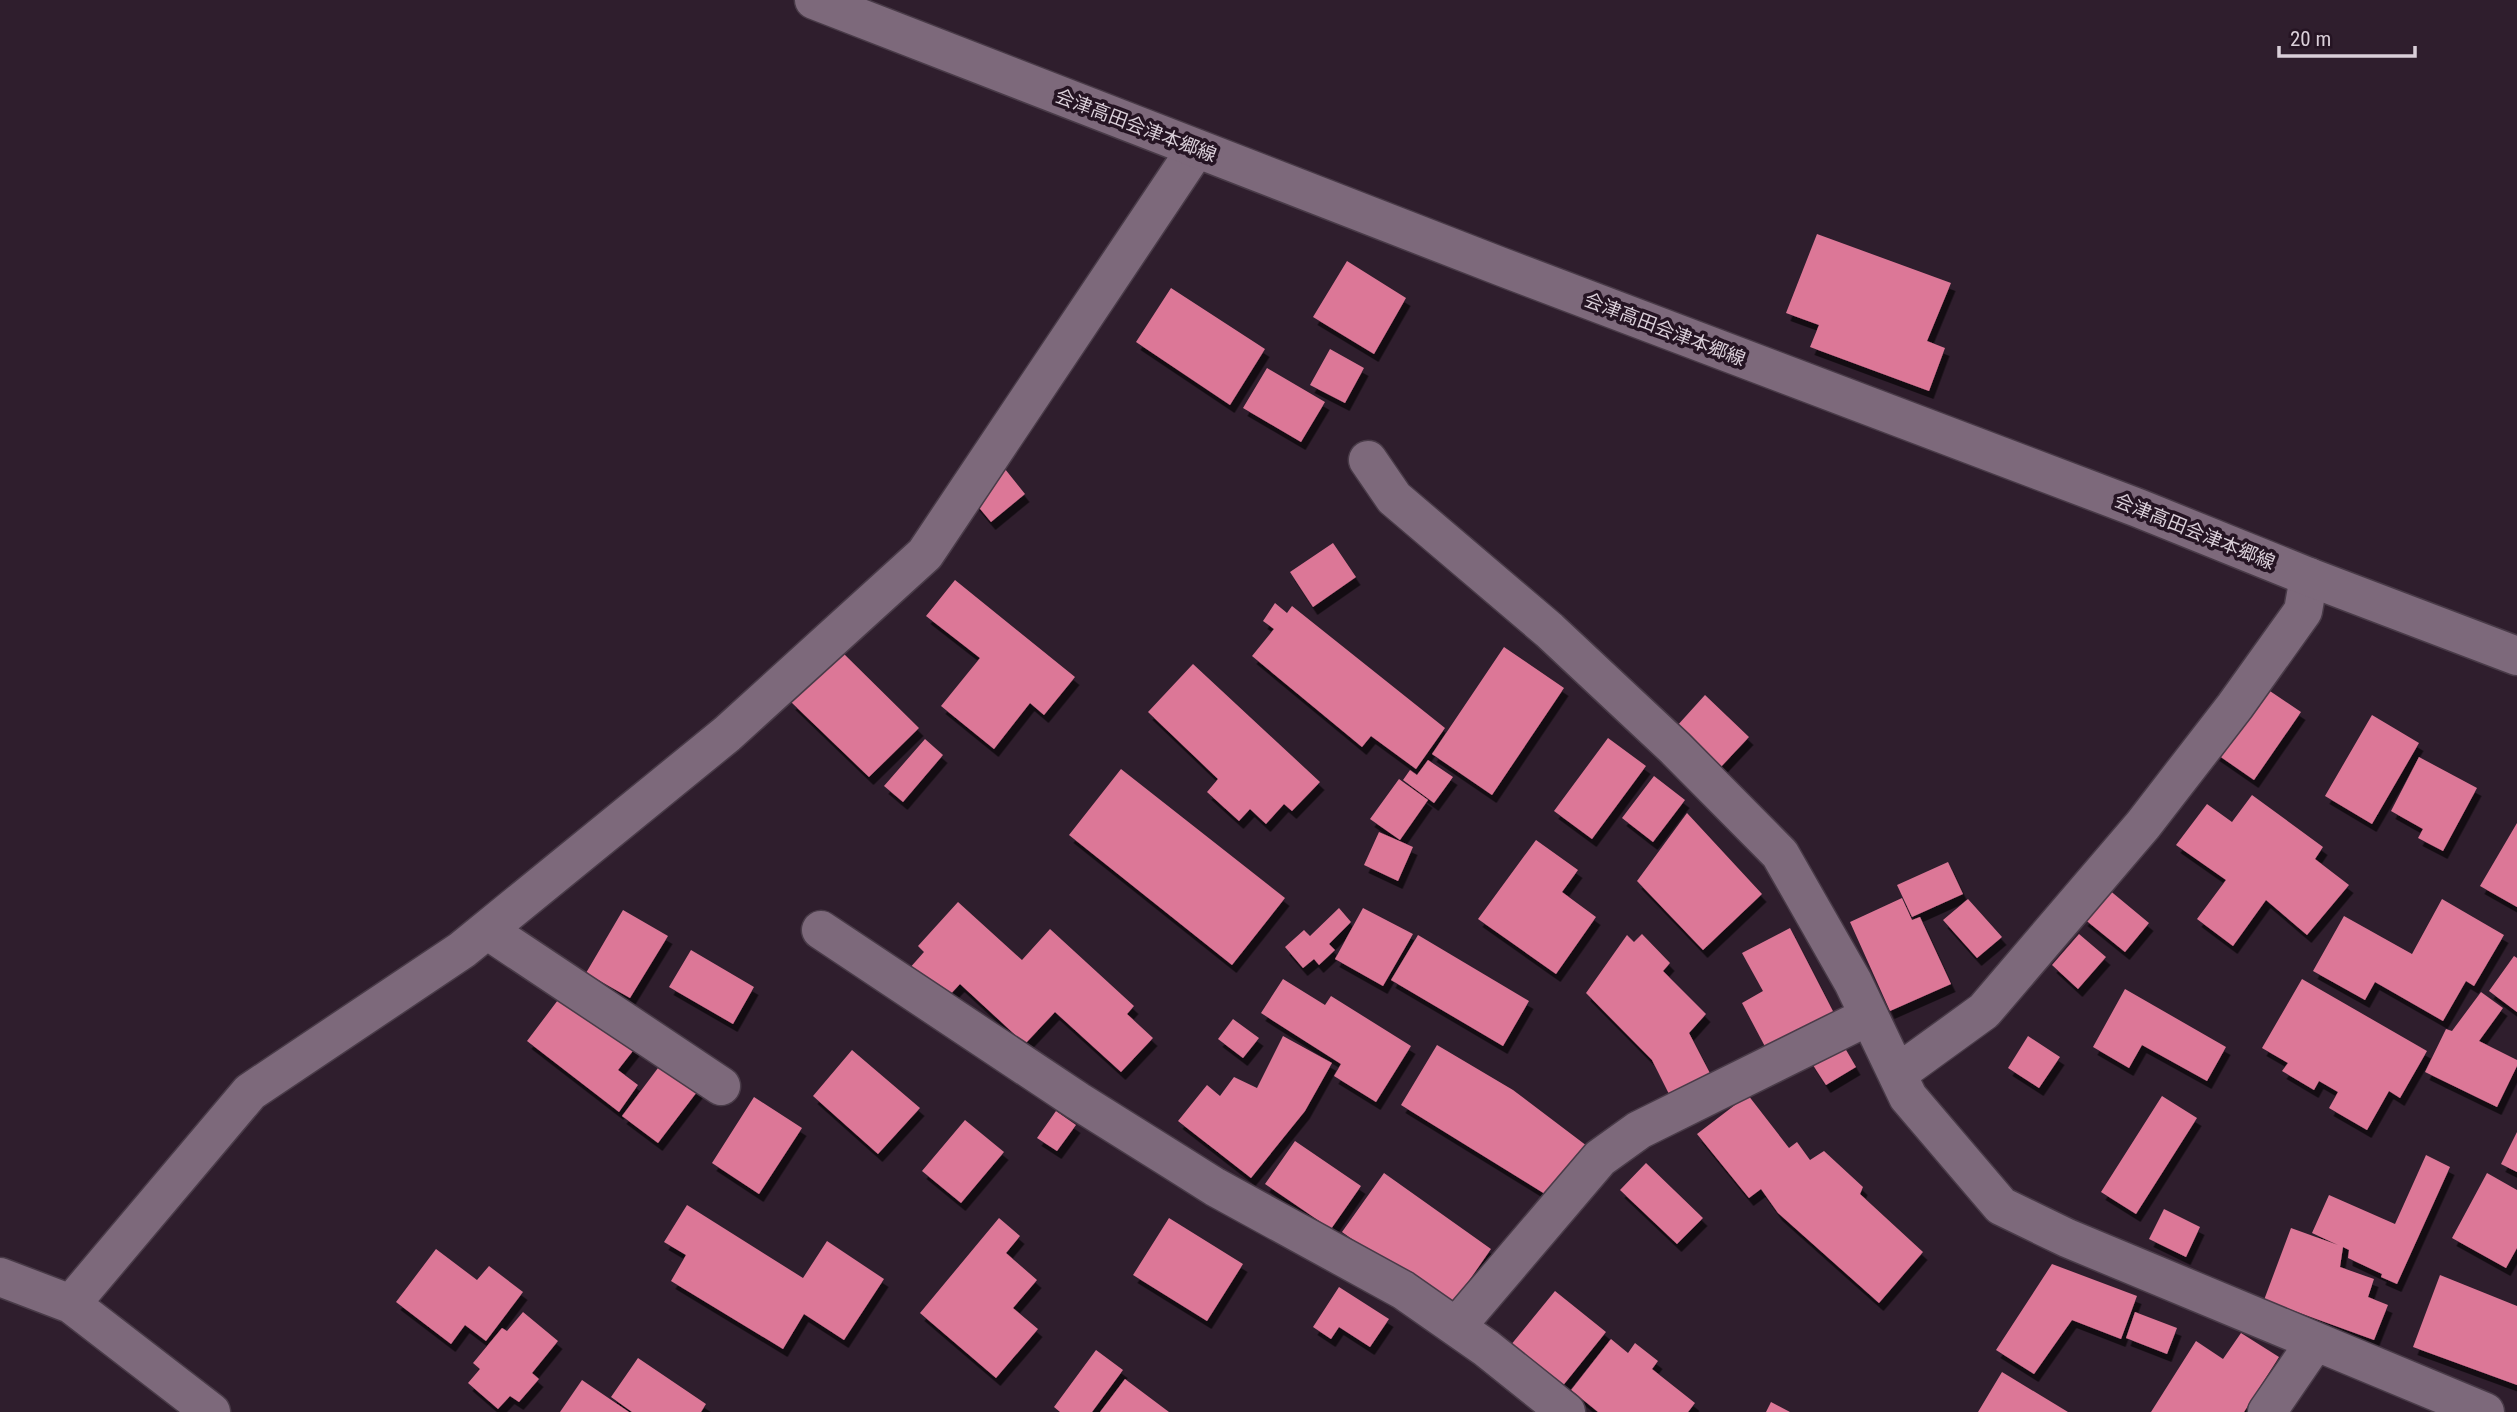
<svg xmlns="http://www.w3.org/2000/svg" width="2517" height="1412" font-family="'Roboto Condensed','Noto Sans JP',sans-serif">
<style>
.building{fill:#dc7797;filter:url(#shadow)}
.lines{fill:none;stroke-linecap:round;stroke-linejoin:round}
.street-casing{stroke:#493b48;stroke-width:41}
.secondary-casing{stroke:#493b48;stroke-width:41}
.street{stroke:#7d697b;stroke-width:38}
.secondary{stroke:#7d697b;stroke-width:38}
.labels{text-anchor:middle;stroke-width:7;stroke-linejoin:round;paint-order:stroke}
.street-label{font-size:19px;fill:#dacfd9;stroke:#251423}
</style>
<defs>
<filter id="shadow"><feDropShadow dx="4.5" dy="8" stdDeviation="0" flood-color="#0009"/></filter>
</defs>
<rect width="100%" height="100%" fill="#2f1e2d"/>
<path class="building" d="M 1817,234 L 1951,283 L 1927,341 L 1945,348 L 1929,391 L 1810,347 L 1819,325 L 1786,313 Z
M 1347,261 L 1406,298 L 1374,354 L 1313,317 Z
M 1171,288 L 1265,349 L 1230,405 L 1136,342 Z
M 1330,349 L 1364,368 L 1345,403 L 1310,385 Z
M 1267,368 L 1325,402 L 1301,442 L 1243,408 Z
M 1005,469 L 1025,494 L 991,522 L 971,498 Z
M 1333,543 L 1356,577 L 1313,607 L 1290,572 Z
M 955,580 L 1075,677 L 1044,715 L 1030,703 L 994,749 L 941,706 L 980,658 L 926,616 Z
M 1275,603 L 1287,613 L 1292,606 L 1445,728 L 1416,769 L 1371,736 L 1362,747 L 1252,656 L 1274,629 L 1263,621 Z
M 1504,647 L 1564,688 L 1492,795 L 1432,754 Z
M 841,651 L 919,728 L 869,777 L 791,702 Z
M 1193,664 L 1320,782 L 1292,811 L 1284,804 L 1266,824 L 1250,809 L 1239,821 L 1207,792 L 1218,779 L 1148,712 Z
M 2261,685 L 2301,712 L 2254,780 L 2215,753 Z
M 1705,695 L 1749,737 L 1718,770 L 1676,727 Z
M 2372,715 L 2419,743 L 2372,824 L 2325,796 Z
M 1608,738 L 1646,766 L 1592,839 L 1554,811 Z
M 925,739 L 943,755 L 903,802 L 884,786 Z
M 2419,757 L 2477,788 L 2443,851 L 2418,838 L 2423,829 L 2391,811 Z
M 1428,760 L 1453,777 L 1434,803 L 1403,780 L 1410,770 L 1417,775 Z
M 1121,769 L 1285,898 L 1232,965 L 1069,835 Z
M 1654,776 L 1685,800 L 1653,842 L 1622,818 Z
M 1399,779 L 1428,800 L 1400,840 L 1370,819 Z
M 2252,795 L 2323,847 L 2315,859 L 2349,885 L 2307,935 L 2266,900 L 2233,946 L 2197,919 L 2226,880 L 2176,845 L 2207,804 L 2232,822 Z
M 1687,813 L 1762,894 L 1703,950 L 1637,881 Z
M 2517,823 L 2517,907 L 2480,886 Z
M 1379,832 L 1413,847 L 1398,881 L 1364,865 Z
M 1536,840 L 1578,870 L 1562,892 L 1596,917 L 1556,974 L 1478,919 Z
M 1948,862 L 1963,894 L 1912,917 L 1897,885 Z
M 2108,889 L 2149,923 L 2125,952 L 2083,918 Z
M 1902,898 L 1912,920 L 1920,917 L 1951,984 L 1890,1011 L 1850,922 Z
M 1968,899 L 2002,937 L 1977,958 L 1943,920 Z
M 2442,899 L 2504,935 L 2474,986 L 2466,981 L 2443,1021 L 2375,982 L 2365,1000 L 2313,971 L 2344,916 L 2412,954 Z
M 958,902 L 1022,960 L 1050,929 L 1134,1006 L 1127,1014 L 1153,1038 L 1121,1072 L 1055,1012 L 1025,1044 L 960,984 L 946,999 L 908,970 L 924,952 L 918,946 Z
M 1339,908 L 1351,922 L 1329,944 L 1335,950 L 1319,965 L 1314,959 L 1303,968 L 1285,947 L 1304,930 L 1310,936 Z
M 1363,908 L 1413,934 L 1383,986 L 1335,959 Z
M 623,910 L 668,936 L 630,998 L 586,973 Z
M 1790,928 L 1837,1019 L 1769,1054 L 1742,1003 L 1763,991 L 1742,953 Z
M 1642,934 L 1670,963 L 1663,971 L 1706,1014 L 1689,1033 L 1715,1083 L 1675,1106 L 1652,1060 L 1586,993 L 1627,935 L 1634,942 Z
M 2079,934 L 2106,957 L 2078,989 L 2052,965 Z
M 1418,935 L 1529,1001 L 1503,1046 L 1391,980 Z
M 691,950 L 754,987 L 733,1024 L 669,987 Z
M 2514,956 L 2517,958 L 2517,1012 L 2489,991 Z
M 1283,979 L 1325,1005 L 1331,996 L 1411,1046 L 1376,1102 L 1334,1076 L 1341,1064 L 1261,1013 Z
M 2302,979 L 2427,1051 L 2400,1098 L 2389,1091 L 2367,1130 L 2329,1108 L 2338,1092 L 2319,1081 L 2314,1090 L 2282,1071 L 2288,1063 L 2262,1048 Z
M 2125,989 L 2226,1047 L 2207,1081 L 2142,1045 L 2129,1068 L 2093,1047 Z
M 564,992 L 636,1047 L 618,1070 L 638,1085 L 619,1112 L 527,1041 Z
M 2481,992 L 2503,1008 L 2479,1041 L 2517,1060 L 2517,1066 L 2497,1107 L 2425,1072 L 2446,1029 L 2452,1031 Z
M 1233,1019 L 1259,1038 L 1243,1058 L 1218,1039 Z
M 1283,1036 L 1332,1063 L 1305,1111 L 1251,1178 L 1178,1121 L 1207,1085 L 1220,1096 L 1234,1077 L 1257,1088 Z
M 2028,1036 L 2060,1057 L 2039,1088 L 2008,1068 Z
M 1842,1043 L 1856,1067 L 1826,1085 L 1811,1062 Z
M 1437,1045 L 1513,1090 L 1587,1146 L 1553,1199 L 1401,1105 Z
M 852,1050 L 920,1108 L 878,1154 L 813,1096 Z
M 664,1060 L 700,1088 L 658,1143 L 622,1116 Z
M 1748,1095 L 1789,1148 L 1797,1142 L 1810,1160 L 1824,1151 L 1863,1187 L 1860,1194 L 1923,1252 L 1879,1303 L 1778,1213 L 1761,1189 L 1749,1198 L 1697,1134 Z
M 2162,1096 L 2197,1118 L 2136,1214 L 2101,1192 Z
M 754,1097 L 802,1128 L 759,1194 L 712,1163 Z
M 1056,1111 L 1076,1125 L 1057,1151 L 1037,1138 Z
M 965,1120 L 1004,1152 L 961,1203 L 922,1171 Z
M 2517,1132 L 2517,1172 L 2501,1164 Z
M 1295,1141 L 1361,1186 L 1331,1229 L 1265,1184 Z
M 2426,1155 L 2450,1167 L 2397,1284 L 2381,1277 L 2382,1274 L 2348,1258 L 2349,1250 L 2343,1247 L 2340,1267 L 2374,1279 L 2368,1297 L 2388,1305 L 2374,1340 L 2264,1300 L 2291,1228 L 2338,1245 L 2312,1233 L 2329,1195 L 2395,1224 Z
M 1646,1163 L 1703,1218 L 1677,1244 L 1620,1190 Z
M 1384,1173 L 1491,1249 L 1450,1308 L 1342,1232 Z
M 2487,1173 L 2517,1190 L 2517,1248 L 2506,1268 L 2452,1238 Z
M 687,1205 L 803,1278 L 827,1241 L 884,1279 L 844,1340 L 804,1314 L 783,1349 L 671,1281 L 686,1255 L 664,1242 Z
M 2164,1209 L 2200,1227 L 2186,1257 L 2149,1239 Z
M 999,1218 L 1020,1236 L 1006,1253 L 1037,1280 L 1013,1308 L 1038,1329 L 996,1378 L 920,1313 Z
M 1169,1218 L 1243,1264 L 1207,1321 L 1133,1275 Z
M 436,1249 L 477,1280 L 489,1266 L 523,1292 L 486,1341 L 465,1325 L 451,1344 L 396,1302 Z
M 2052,1264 L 2137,1296 L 2121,1339 L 2072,1320 L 2034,1374 L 1996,1350 Z
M 2440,1275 L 2517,1306 L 2517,1385 L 2413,1347 Z
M 1339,1287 L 1389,1319 L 1370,1347 L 1339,1327 L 1331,1339 L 1313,1327 Z
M 1555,1291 L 1606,1332 L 1561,1388 L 1510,1346 Z
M 523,1312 L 558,1341 L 532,1373 L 539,1379 L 519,1402 L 510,1396 L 498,1409 L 468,1383 L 480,1369 L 473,1363 L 502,1328 L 507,1331 Z
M 2135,1312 L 2177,1328 L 2167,1354 L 2126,1338 Z
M 2241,1333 L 2279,1357 L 2244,1412 L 2151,1412 L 2196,1341 L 2223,1359 Z
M 1611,1339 L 1628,1353 L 1635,1343 L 1658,1361 L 1652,1369 L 1695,1403 L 1688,1412 L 1598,1412 L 1571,1390 Z
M 1096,1350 L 1123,1370 L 1092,1412 L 1060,1412 L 1054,1407 Z
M 638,1358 L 706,1404 L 701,1412 L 632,1412 L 611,1397 Z
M 2002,1372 L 2068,1412 L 1978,1412 Z
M 1125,1379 L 1169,1412 L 1100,1412 Z
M 582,1380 L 629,1412 L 560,1412 Z
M 1771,1402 L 1790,1412 L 1766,1412 Z"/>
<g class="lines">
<g class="street-casing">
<path id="street" d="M 1368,460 L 1394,498 L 1549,630 L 1675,748 L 1780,854 L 1853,982 L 1908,1097 L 2001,1206 L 2067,1238 L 2485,1412
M 487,930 L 721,1086
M 821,930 L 1078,1101 L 1177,1163 L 1215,1187 L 1403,1290 L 1486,1348 L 1566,1412
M 1897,1074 L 1984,1011 L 2143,825 L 2235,706 L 2303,611 L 2309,577
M 0,1277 L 71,1304 L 211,1412
M 71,1304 L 250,1092 L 462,950 L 727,734 L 925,554 L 1196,149
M 1456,1327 L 1600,1158 L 1639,1130 L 1869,1016
M 2267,1412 L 2315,1342"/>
</g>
<g class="secondary-casing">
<path id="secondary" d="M 814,0 L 1502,267 L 2138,508 L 2309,577 L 2517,656"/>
</g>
<use href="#street" class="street"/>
<use href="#secondary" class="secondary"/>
</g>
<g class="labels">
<g class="street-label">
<text transform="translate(1136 125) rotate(21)" y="7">会津高田会津本郷線</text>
<text transform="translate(1665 329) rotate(21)" y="7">会津高田会津本郷線</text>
<text transform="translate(2195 531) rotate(22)" y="7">会津高田会津本郷線</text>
</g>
</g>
<path d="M2279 46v10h136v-10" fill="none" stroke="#dacfd9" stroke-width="3.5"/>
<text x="2290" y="46" font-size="21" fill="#dacfd9" stroke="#251423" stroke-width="5" paint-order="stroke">20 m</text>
</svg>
